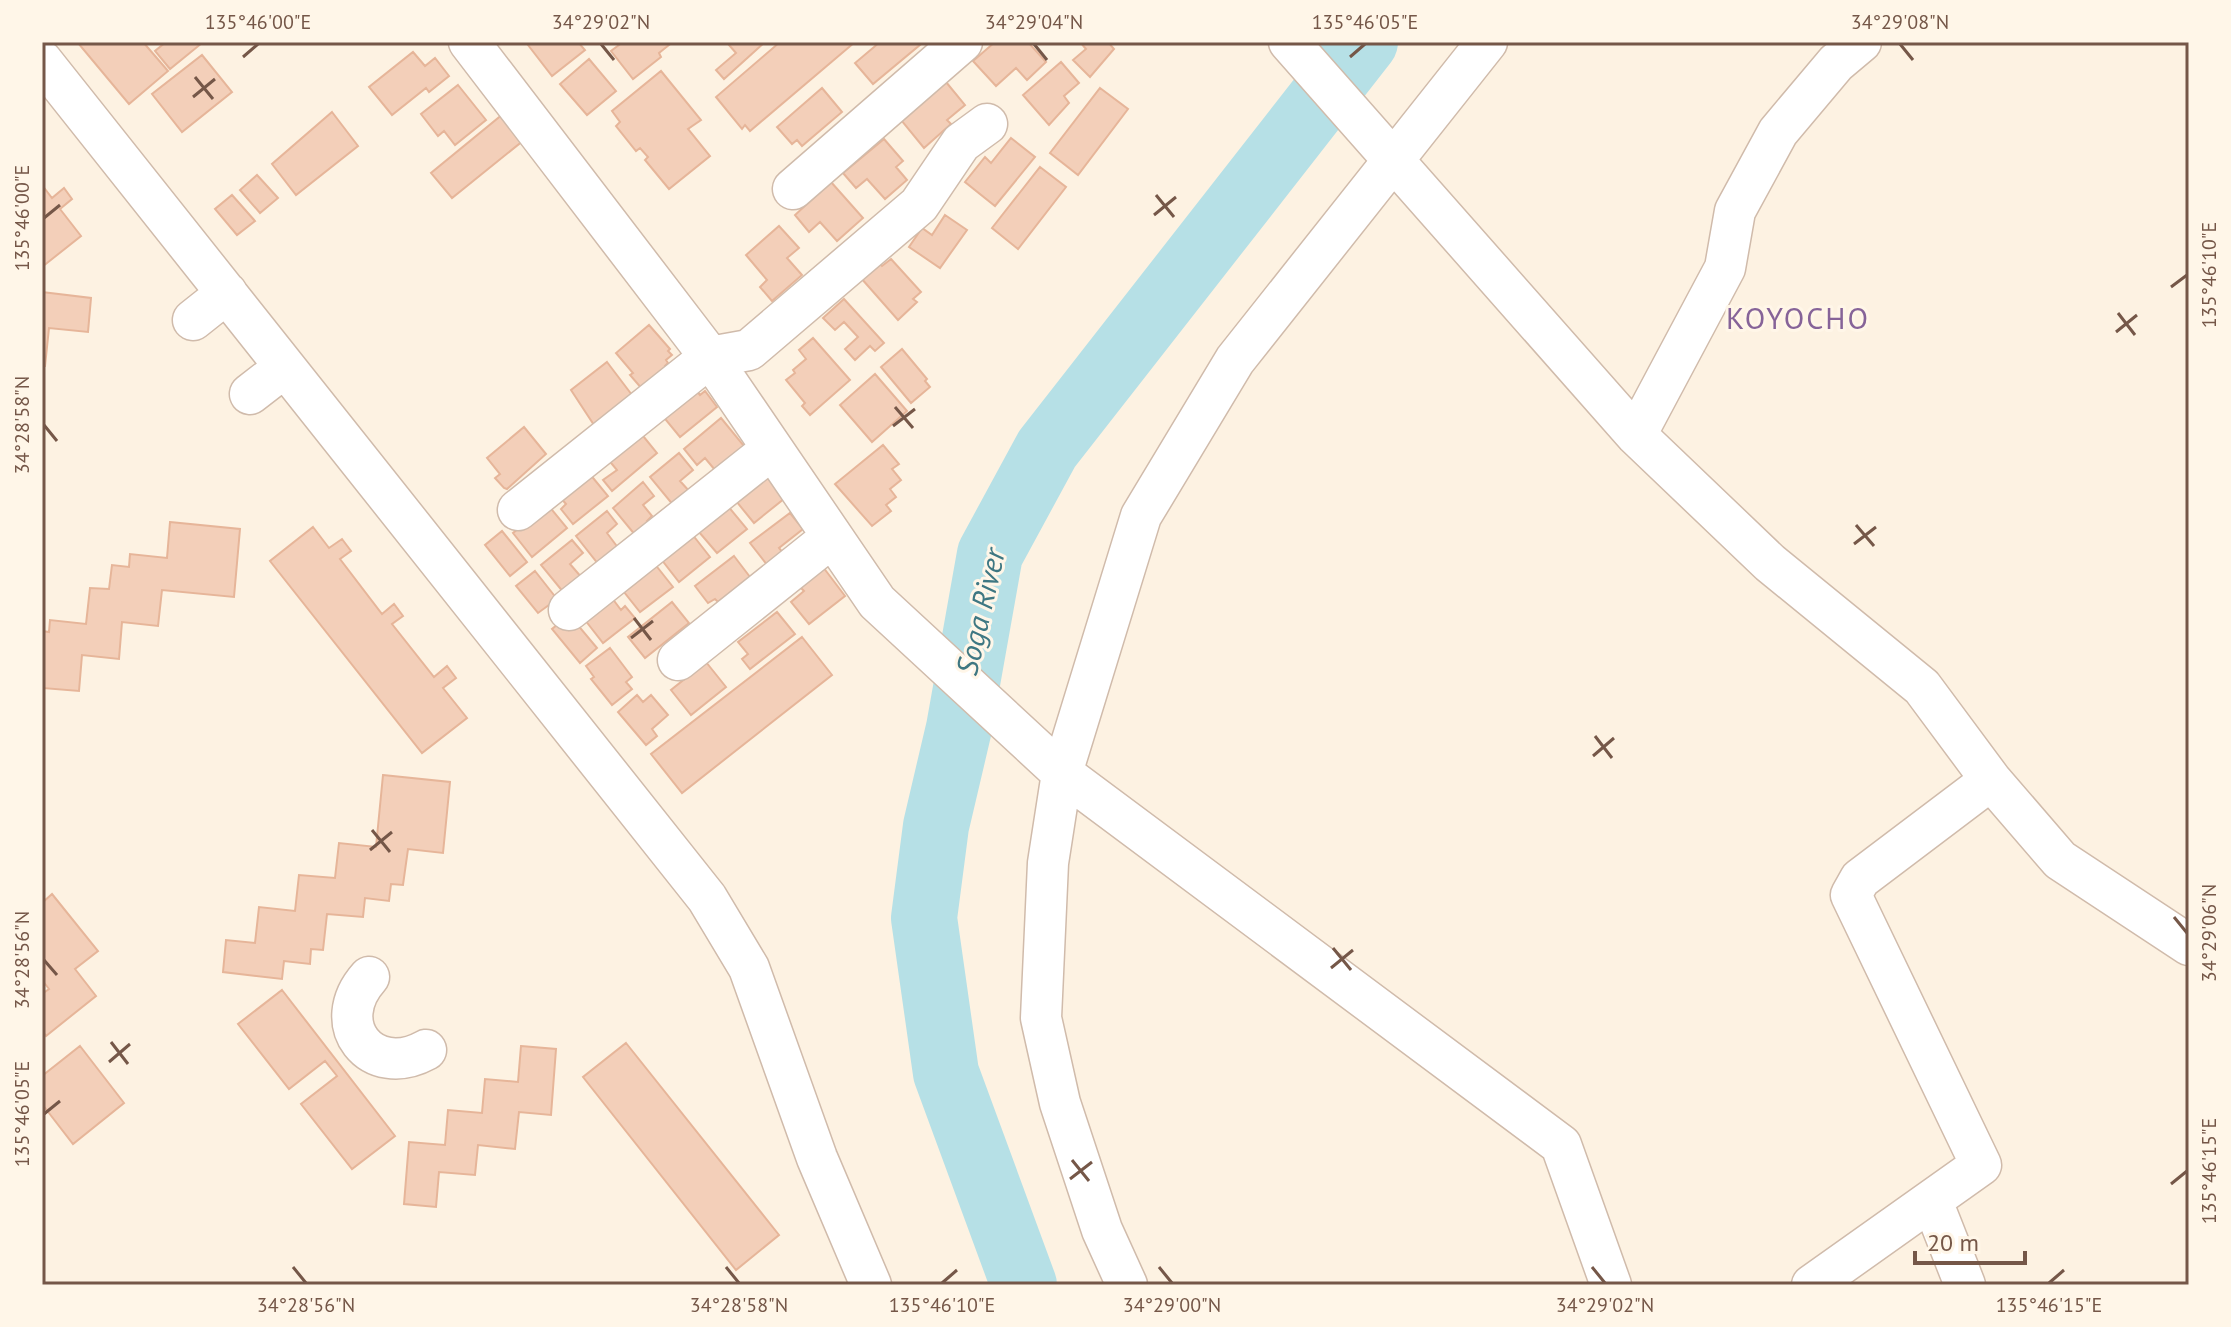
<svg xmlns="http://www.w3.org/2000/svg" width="2231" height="1327" font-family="'PT Sans',sans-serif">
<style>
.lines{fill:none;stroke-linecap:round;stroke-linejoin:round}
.river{stroke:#b6e0e6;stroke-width:66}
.building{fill:#f3cfb9;stroke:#e6b599;stroke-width:2}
.minor-casing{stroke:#d0bbab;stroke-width:43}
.minor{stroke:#fff;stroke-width:40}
.ticks{fill:none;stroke:#755748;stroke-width:3}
.labels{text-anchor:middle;stroke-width:6;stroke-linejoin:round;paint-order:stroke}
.neighbourhood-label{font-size:30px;letter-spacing:2px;fill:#866398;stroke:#fff6e8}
.water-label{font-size:30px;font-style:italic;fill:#3e7782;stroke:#fff6e8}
.neatline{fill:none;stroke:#755748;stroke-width:3}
.ticks-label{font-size:20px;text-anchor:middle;fill:#755748}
</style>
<rect width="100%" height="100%" fill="#fdf2e2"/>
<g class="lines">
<path class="river" d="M 1024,1285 L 946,1073 L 924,918 L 936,826 L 959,728 L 990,554 L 1047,449 L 1365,42"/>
</g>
<path class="building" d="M 143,42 L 168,71 L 129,104 L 78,43 Z
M 166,42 L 201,42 L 202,43 L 170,69 L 155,51 Z
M 532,42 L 578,42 L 585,50 L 552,76 L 528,45 Z
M 623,42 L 666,42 L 669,45 L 659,53 L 661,57 L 633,79 L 611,51 Z
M 732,42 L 765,42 L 724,79 L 716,70 L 736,53 L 729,45 Z
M 780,42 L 855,42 L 750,131 L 745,125 L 742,129 L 716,97 Z
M 880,42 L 921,44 L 873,84 L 855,63 Z
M 995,42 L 1028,42 L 1046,62 L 1027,80 L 1016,68 L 996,86 L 973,61 Z
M 1080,42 L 1108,42 L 1114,49 L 1090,77 L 1073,60 L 1086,49 Z
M 413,52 L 425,66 L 435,58 L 449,76 L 429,92 L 426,88 L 392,115 L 369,87 Z
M 202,55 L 232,92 L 182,132 L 152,94 Z
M 589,59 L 616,91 L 587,115 L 560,84 Z
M 1061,62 L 1079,83 L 1064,96 L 1069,103 L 1049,125 L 1023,95 Z
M 661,71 L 701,120 L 688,129 L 710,156 L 669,189 L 645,160 L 648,157 L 640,148 L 636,151 L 616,126 L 620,122 L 612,111 Z
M 946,82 L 965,105 L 947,120 L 951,124 L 924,148 L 901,120 Z
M 458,85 L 486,120 L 455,145 L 444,131 L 438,136 L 421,114 Z
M 822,88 L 842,112 L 802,146 L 797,140 L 792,144 L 777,127 Z
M 1100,88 L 1128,109 L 1078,175 L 1050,153 Z
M 332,112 L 358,146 L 296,195 L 272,164 Z
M 503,114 L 524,140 L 452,198 L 431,173 Z
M 1011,138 L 1035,157 L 995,206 L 965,182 L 985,157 L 991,163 Z
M 884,139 L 903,161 L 896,167 L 907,180 L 885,199 L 867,179 L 856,188 L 843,173 Z
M 1040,167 L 1066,187 L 1018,249 L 992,228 Z
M 257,175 L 278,198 L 260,213 L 240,190 Z
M 831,182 L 863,218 L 837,241 L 820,222 L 809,232 L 795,215 Z
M 42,185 L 52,198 L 64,188 L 72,199 L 60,209 L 81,236 L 42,267 Z
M 232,195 L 255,221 L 237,235 L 215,209 Z
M 945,215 L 967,230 L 940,268 L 909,247 L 922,228 L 932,235 Z
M 779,226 L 799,248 L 787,258 L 802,275 L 772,301 L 760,287 L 767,280 L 746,255 Z
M 891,259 L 921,292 L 913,299 L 917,302 L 898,320 L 861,278 L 879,263 L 882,266 Z
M 42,292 L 91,298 L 88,332 L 49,328 L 45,366 L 42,366 Z
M 844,299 L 884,343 L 875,351 L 870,346 L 855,360 L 845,349 L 858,337 L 844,322 L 835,330 L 823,318 Z
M 649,325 L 670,349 L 668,351 L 672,355 L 666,360 L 668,363 L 665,366 L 668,369 L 643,390 L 630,375 L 633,373 L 616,353 Z
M 813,338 L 850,380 L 810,415 L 802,406 L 805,403 L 786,380 L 795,373 L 793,370 L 806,359 L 799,350 Z
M 902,349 L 927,379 L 925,381 L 930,387 L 911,403 L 881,367 Z
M 607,362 L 632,395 L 594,425 L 571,390 Z
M 875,374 L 907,411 L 872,442 L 840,405 Z
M 694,388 L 700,395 L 705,391 L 717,407 L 680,437 L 661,414 Z
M 721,418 L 744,446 L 715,470 L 705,458 L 697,465 L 684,449 Z
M 524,427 L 546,454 L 507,489 L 504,488 L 495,478 L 500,474 L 487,458 Z
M 639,431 L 657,453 L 612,491 L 603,480 L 617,470 L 607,458 Z
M 883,445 L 899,464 L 892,469 L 901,480 L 890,489 L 896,497 L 886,505 L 891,511 L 872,526 L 835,484 Z
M 679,453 L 693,470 L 680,481 L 690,492 L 674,506 L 650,477 Z
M 589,473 L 608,496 L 573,524 L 561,509 L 566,504 L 560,497 Z
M 767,476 L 785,498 L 754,523 L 736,501 Z
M 643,482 L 654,496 L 643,505 L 652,516 L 647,521 L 650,524 L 636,536 L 613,508 Z
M 548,505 L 567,528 L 532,557 L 513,533 Z
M 727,505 L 747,529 L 717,553 L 699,532 Z
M 607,511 L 617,524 L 607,533 L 619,549 L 599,565 L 576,536 Z
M 790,513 L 803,529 L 779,548 L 784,554 L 768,566 L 750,543 Z
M 170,522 L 240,529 L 234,597 L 162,590 L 158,626 L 122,622 L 119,659 L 82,655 L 79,691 L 43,688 L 42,695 L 42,631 L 49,632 L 50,620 L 86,624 L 90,588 L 109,589 L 112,565 L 129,567 L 130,554 L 167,558 Z
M 313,527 L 329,548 L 342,539 L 351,551 L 340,559 L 382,614 L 394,604 L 403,616 L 392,624 L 434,677 L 447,666 L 456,678 L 443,688 L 467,718 L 422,753 L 270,561 Z
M 502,531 L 527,562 L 510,576 L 485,545 Z
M 692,534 L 710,557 L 679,582 L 661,559 Z
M 572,540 L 583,553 L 570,564 L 582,578 L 564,593 L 541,565 Z
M 734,556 L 750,577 L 718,602 L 715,599 L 708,603 L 695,586 Z
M 654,563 L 673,587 L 640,612 L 624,592 L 643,577 L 640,574 Z
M 823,567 L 845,596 L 809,624 L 791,602 L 804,591 L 799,586 Z
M 535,571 L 557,599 L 538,613 L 516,586 Z
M 612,598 L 621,610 L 625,606 L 635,618 L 603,643 L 585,620 Z
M 672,602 L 689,623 L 645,658 L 628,637 Z
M 777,612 L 795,634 L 750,669 L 742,659 L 748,654 L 738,642 Z
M 562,621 L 569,630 L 577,624 L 597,648 L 580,663 L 552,629 Z
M 802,637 L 832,675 L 682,793 L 651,754 Z
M 610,648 L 632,677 L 626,682 L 632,689 L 612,705 L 591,679 L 594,677 L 586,666 Z
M 706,662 L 726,687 L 691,715 L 671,690 Z
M 637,695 L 643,702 L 651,695 L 668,715 L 652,729 L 657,736 L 646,745 L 618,712 Z
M 383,775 L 450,782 L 443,853 L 408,849 L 403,885 L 391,884 L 389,901 L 365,898 L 363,917 L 327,914 L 323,950 L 311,949 L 310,964 L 284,961 L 282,979 L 223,972 L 226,940 L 255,943 L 259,907 L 295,911 L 299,875 L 335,878 L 339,843 L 376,847 Z
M 52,894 L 98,951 L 75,969 L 96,996 L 46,1036 L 42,1030 L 42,994 L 49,989 L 42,980 L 42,903 Z
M 282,990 L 395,1136 L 352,1169 L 301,1104 L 337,1076 L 325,1061 L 289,1089 L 238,1024 Z
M 626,1043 L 779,1235 L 736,1270 L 583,1077 Z
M 80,1046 L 124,1103 L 73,1144 L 42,1104 L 42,1076 Z
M 521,1046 L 556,1049 L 551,1115 L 519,1112 L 515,1149 L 478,1145 L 475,1175 L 439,1172 L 436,1207 L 404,1204 L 409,1142 L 445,1145 L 448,1110 L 482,1113 L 485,1079 L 518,1082 Z"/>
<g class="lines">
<g class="minor-casing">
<path id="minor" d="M 469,42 L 710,357 L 877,602 L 1062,773 L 1561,1145 L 1611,1285
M 1289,42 L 1636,435 L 1770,563 L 1922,687 L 1991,780 L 2060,860 L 2189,945
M 42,61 L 707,898 L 749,968 L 817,1158 L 871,1285
M 793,189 L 962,42
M 193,320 L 227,293
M 250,394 L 285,367
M 1636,435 L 1725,268 L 1735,211 L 1778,132 L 1836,63 L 1861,42
M 518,510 L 710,357 L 749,350 L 919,205 L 961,143 L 987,124
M 569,610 L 772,449
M 678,660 L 832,537
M 369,977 C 327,1024 371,1080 426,1050
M 1932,1201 L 1965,1285
M 1127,1285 L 1102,1230 L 1060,1103 L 1041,1018 L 1048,863 L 1062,773 L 1141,516 L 1235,360 L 1487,42
M 1812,1285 L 1981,1165 L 1851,895 L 1860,879 L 1991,780"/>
</g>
<use href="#minor" class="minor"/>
</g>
<path class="ticks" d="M 601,44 L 614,60M 1034,44 L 1047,60M 1900,44 L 1913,60M 243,57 L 258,44M 1350,57 L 1365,44M 195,77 L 213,99M 193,97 L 215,79M 1156,195 L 1174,217M 1154,215 L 1176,197M 44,218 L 60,205M 2171,287 L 2187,275M 2118,313 L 2135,335M 2116,332 L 2137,315M 895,407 L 913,428M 44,425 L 57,441M 893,426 L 915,409M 1856,525 L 1874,546M 1854,544 L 1876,527M 634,618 L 651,640M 631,638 L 653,621M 1595,736 L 1612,758M 1593,756 L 1614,738M 372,830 L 390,852M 370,850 L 392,832M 2174,917 L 2187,933M 1333,948 L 1351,970M 44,960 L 57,975M 1331,968 L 1353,950M 111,1042 L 128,1064M 109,1062 L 130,1044M 44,1114 L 60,1101M 1072,1160 L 1089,1181M 1070,1179 L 1092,1162M 2171,1184 L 2187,1171M 293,1267 L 306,1283M 726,1267 L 739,1283M 1159,1267 L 1172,1283M 1592,1267 L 1605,1283M 942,1283 L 957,1270M 2049,1283 L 2064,1270"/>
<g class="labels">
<g class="neighbourhood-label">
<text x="1798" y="329">KOYOCHO</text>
</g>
<g class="water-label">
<text transform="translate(981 612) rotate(-77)" y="10">Soga River</text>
</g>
</g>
<rect width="2231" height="1327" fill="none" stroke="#fff6e8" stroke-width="88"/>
<path d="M1915 1251v12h110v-12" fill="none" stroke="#755748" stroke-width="4"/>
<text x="1927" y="1251" font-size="24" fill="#755748" stroke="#fff6e8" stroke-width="6" paint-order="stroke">20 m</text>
<rect x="44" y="44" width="2143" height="1239" class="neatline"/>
<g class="ticks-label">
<text x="258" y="29">135°46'00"E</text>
<text x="601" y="29">34°29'02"N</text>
<text x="1034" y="29">34°29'04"N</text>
<text x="1365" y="29">135°46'05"E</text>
<text x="1900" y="29">34°29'08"N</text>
<text transform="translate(22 218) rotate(-90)" y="7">135°46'00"E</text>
<text transform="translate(2209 275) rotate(-90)" y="7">135°46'10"E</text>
<text transform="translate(22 425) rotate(-90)" y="7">34°28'58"N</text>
<text transform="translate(2209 933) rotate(-90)" y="7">34°29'06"N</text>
<text transform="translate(22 960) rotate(-90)" y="7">34°28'56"N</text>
<text transform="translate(22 1114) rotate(-90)" y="7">135°46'05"E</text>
<text transform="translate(2209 1171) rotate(-90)" y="7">135°46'15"E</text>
<text x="306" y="1312">34°28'56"N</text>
<text x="739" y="1312">34°28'58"N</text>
<text x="942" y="1312">135°46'10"E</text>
<text x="1172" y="1312">34°29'00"N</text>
<text x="1605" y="1312">34°29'02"N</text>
<text x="2049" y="1312">135°46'15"E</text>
</g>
</svg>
